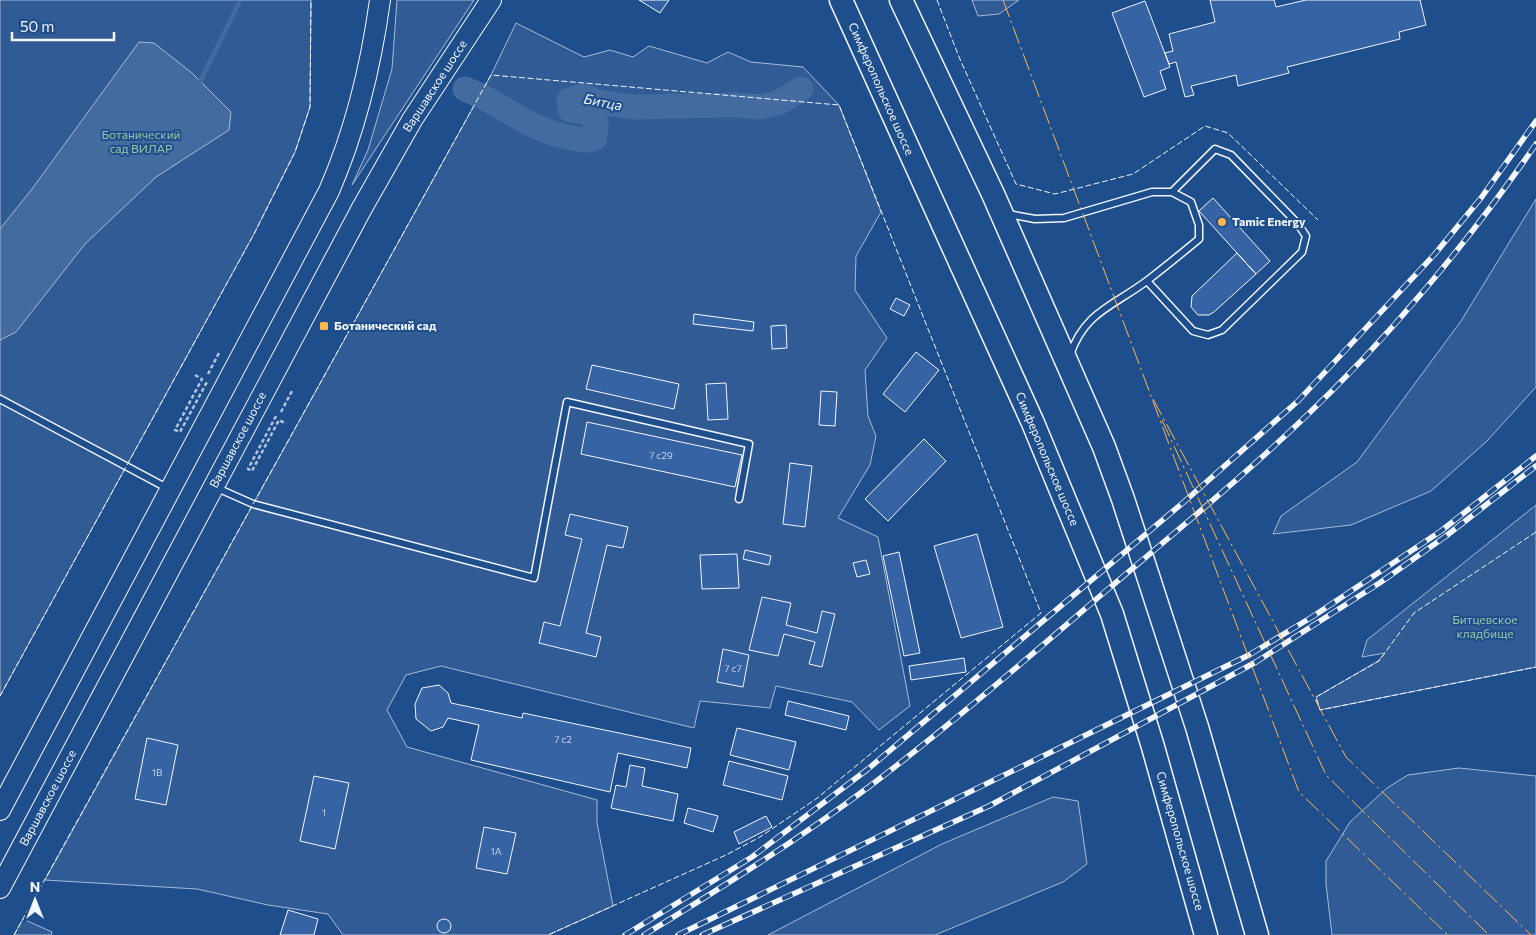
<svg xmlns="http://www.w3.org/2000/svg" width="1536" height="935" font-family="Commissioner,sans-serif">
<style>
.built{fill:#305b95;stroke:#a8bbd7}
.water{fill:#446ba0;stroke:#a8bbd7}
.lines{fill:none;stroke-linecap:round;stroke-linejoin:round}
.stream{stroke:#446ba0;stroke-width:4.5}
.river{stroke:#446ba0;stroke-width:25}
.building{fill:#3563a3;stroke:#f2f6ff}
.lane-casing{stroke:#f2f6ff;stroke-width:9}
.primary-casing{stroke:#f2f6ff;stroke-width:22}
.highway-casing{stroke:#f2f6ff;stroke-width:25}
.path{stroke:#b3c4dc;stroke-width:2.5;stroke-dasharray:4 2.5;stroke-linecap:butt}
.lane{stroke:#1f4e8c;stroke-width:6}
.primary{stroke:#1f4e8c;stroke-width:20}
.highway{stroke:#1f4e8c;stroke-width:22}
.rail-casing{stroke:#f2f6ff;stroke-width:5.5}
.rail{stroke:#1f4e8c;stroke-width:4;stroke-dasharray:11;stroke-linecap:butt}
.fence{stroke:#f2f6ff;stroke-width:1;stroke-dasharray:6 2.5;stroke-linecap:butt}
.power{stroke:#ffb74d;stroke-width:1;stroke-dasharray:18 4 2.5 4;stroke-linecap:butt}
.poi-dot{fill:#ffb74d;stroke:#1f4e8c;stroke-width:2}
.labels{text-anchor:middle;stroke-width:4;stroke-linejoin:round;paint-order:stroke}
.number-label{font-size:10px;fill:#c3d1e8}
.street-label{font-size:12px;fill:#f2f6ff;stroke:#1f4e8c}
.park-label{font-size:12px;fill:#97c8a6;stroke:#1f4e8c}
.poi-label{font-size:12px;font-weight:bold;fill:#f2f6ff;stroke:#1f4e8c;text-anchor:start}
.water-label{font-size:14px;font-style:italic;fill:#f2f6ff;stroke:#1f4e8c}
</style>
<rect width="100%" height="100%" fill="#1f4e8c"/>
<path class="built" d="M 0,0 L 311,0 L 310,107 L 295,152 L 254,234 L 0,696 Z
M 397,0 L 474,0 L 352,185 L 368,150 L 392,69 Z
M 972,0 L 1019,0 L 999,14 L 978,16 Z
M 516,23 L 584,57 L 610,50 L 633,57 L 649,46 L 707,63 L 728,52 L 751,62 L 803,67 L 839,105 L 881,212 L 856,256 L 855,290 L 887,338 L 865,370 L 868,416 L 876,436 L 870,465 L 838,518 L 878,537 L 910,706 L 879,730 L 852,702 L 776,686 L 770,708 L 700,701 L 694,728 L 441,666 L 406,675 L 387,710 L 407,747 L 597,800 L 597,823 L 613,906 L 548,935 L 343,935 L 328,914 L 268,905 L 197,889 L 45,880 L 491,75 Z
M 1536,199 L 1536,387 L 1487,441 L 1431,491 L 1351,525 L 1273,534 L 1281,516 L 1357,462 L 1461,321 Z
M 1536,505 L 1536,667 L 1320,710 L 1316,697 L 1378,661 L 1385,653 L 1362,657 L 1367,640 Z
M 1459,768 L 1536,776 L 1536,935 L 1332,935 L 1326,884 L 1326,861 L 1350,822 L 1387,788 L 1408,775 Z
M 1053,797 L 1078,801 L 1087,864 L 1063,882 L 935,935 L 768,935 L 942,844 Z
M 23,919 L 52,932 L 51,935 L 14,935 Z"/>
<path class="water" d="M 139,42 L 154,43 L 192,73 L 231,112 L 229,130 L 156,177 L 85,244 L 16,332 L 0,340 L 0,229 L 32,189 Z"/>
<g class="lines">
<path class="stream" d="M 196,85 L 200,82 L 239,3"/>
<path class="river" d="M 465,89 C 505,104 527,131 573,138 C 581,140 588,142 595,138 L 596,123 L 589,113 L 570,110 L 569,100 L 583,96 L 598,102 L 632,107 L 736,105 L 759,107 L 778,103 L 801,89"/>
</g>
<path class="building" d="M 639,0 L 669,0 L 660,13 Z
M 1210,0 L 1274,0 L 1276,7 L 1306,0 L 1420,0 L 1426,25 L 1399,32 L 1400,39 L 1287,67 L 1289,73 L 1238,86 L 1236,75 L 1191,86 L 1194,95 L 1185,97 L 1176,62 L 1169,64 L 1165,53 L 1173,51 L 1169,34 L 1215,22 Z
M 1145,1 L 1170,67 L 1160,71 L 1166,89 L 1144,97 L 1112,13 Z
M 1213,198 L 1270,261 L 1256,274 L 1199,211 Z
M 1237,253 L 1256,274 L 1214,312 L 1209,315 L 1198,315 L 1191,307 L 1192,296 Z
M 896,298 L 910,305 L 904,316 L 890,309 Z
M 694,314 L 754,322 L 753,331 L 693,324 Z
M 786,325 L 787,348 L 772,349 L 771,326 Z
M 916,352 L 939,370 L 905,412 L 883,394 Z
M 592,365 L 679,384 L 674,409 L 586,389 Z
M 726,383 L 728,419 L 708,420 L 706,384 Z
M 821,391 L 837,392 L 835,426 L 819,425 Z
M 587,422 L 742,455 L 735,487 L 581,454 Z
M 924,439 L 946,461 L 888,521 L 865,499 Z
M 790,463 L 812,466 L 805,527 L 783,524 Z
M 570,514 L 628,527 L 623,548 L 607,545 L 586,633 L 601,637 L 596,657 L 539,643 L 544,622 L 560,626 L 582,539 L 565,535 Z
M 977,534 L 1003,627 L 961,638 L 934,546 Z
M 745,550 L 771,556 L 769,565 L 743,559 Z
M 899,552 L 920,653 L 904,656 L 883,556 Z
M 737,554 L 739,588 L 702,589 L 700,555 Z
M 866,560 L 870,574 L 857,577 L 853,563 Z
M 762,597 L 791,603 L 786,625 L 817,633 L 822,611 L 835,614 L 822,667 L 809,664 L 815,642 L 784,634 L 778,656 L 749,650 Z
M 723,649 L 749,655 L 743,687 L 717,682 Z
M 964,658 L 966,672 L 911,680 L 909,666 Z
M 439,685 L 448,693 L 451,703 L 522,718 L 523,713 L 691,748 L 687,768 L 618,753 L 610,792 L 471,760 L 479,725 L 448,718 L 443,727 L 431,731 L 416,719 L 415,704 L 422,688 Z
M 788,701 L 849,716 L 846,730 L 785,715 Z
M 737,728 L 796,742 L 789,770 L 730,755 Z
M 147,738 L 178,745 L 166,805 L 135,799 Z
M 729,761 L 788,776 L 782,800 L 723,785 Z
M 630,765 L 645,768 L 642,786 L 678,794 L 673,821 L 611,808 L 616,785 L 626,787 Z
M 314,776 L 349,783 L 335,849 L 300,841 Z
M 688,808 L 718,816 L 713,832 L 684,823 Z
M 766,816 L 772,827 L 739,844 L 734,832 Z
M 484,827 L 516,833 L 507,874 L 476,868 Z
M 288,910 L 318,919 L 314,935 L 280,935 Z
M437 926a7 7 0 1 1 14 0a7 7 0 1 1-14 0Z"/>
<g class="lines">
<g class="lane-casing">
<path id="lane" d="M 1008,214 L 1035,219 L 1064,218 L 1152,192 L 1172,192 L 1191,202 L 1199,225 L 1199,239 C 1182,253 1165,267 1148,280 C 1114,306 1085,311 1070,355
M 1147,281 L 1193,331 L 1208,335 L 1222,330 L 1302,252 L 1306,236 L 1298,224 L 1231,155 L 1215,149 L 1172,192
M 0,399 L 167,488
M 217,488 L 253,504 L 534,578 L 567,402 L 749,444 L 739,499"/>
</g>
<g class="primary-casing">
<path id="primary" d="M 0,810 L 329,191 C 356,129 371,66 380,0
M 0,888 L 362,208 L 412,120 L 491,0"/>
</g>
<g class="highway-casing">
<path id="highway" d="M 841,0 L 1033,423 L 1112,614 L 1153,747 L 1206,935
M 901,0 L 993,194 L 1104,447 L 1123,499 L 1197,727 L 1257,935"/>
</g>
<path class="path" d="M 208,374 L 219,353
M 195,375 L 202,379 L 175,430 L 180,432 L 208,380
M 281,412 L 292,391
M 276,416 L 248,469 L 252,471 L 279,420 L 286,424"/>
<use href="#lane" class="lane"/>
<use href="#primary" class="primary"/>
<use href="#highway" class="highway"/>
<g class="rail-casing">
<path id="rail" d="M 625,935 L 752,857 L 868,769 L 1185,501 L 1298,401 L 1434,255 L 1481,198 L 1536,121
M 644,935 C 721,888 798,840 870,786 C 952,724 1030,656 1107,590 C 1173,534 1240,479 1302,420 C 1387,340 1470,240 1536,144
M 678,935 L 1249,655 L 1312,617 L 1441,531 L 1536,456
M 702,935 L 989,806 L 1256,662 L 1381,582 L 1446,536 L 1536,466"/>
</g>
<use href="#rail" class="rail"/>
<path class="fence" d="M 937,0 L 959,57 L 1016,184 L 1055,194 L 1133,174 L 1205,126 L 1228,133 L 1318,220
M 1536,532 L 1414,613 L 1379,661 L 1316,697 L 1320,710 L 1536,667
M 0,696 L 254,234 L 295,152 L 310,107 L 311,0
M 14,935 L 491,75 L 839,105 L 1041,613 L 816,799 L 760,837 L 726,855 L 548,935"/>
<path class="power" d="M 1003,0 L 1299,792 L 1448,935
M 1153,399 L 1346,757 L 1531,935
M 1162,420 L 1326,775 L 1489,935"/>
</g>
<g class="poi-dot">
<circle cx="1222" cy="222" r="5"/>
<rect x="319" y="321" width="10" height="10" rx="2.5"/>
</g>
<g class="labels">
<g class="number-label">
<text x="661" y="459">7 с29</text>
<text x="733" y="672">7 с7</text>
<text x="563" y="743">7 с2</text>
<text x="157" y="776">1В</text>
<text x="324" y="816">1</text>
<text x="496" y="855">1А</text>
</g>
<g class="street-label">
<text transform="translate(435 86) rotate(-57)" y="4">Варшавское шоссе</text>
<text transform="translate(881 89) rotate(66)" y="4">Симферопольское шоссе</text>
<text transform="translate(238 440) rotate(-62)" y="4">Варшавское шоссе</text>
<text transform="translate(1047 459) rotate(67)" y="4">Симферопольское шоссе</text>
<text transform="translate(48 798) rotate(-62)" y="4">Варшавское шоссе</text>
<text transform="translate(1180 841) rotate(74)" y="4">Симферопольское шоссе</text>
</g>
<g class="park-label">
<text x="141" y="139">Ботанический<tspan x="141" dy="14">сад ВИЛАР</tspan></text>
<text x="1485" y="624">Битцевское<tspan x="1485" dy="14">кладбище</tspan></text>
</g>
<g class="poi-label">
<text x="1232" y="226">Tamic Energy</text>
<text x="334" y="330">Ботанический сад</text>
</g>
<g class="water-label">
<text transform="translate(603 102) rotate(11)" y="5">Битца</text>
</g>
</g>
<g transform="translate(35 900)" stroke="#1f4e8c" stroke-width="4" paint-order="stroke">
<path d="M0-4L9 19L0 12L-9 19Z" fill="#f2f6ff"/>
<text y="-8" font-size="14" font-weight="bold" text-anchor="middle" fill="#f2f6ff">N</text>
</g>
<path d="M12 32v8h102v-8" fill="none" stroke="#f2f6ff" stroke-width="2.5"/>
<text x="20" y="32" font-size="15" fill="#f2f6ff" stroke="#1f4e8c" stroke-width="4" paint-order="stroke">50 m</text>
</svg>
